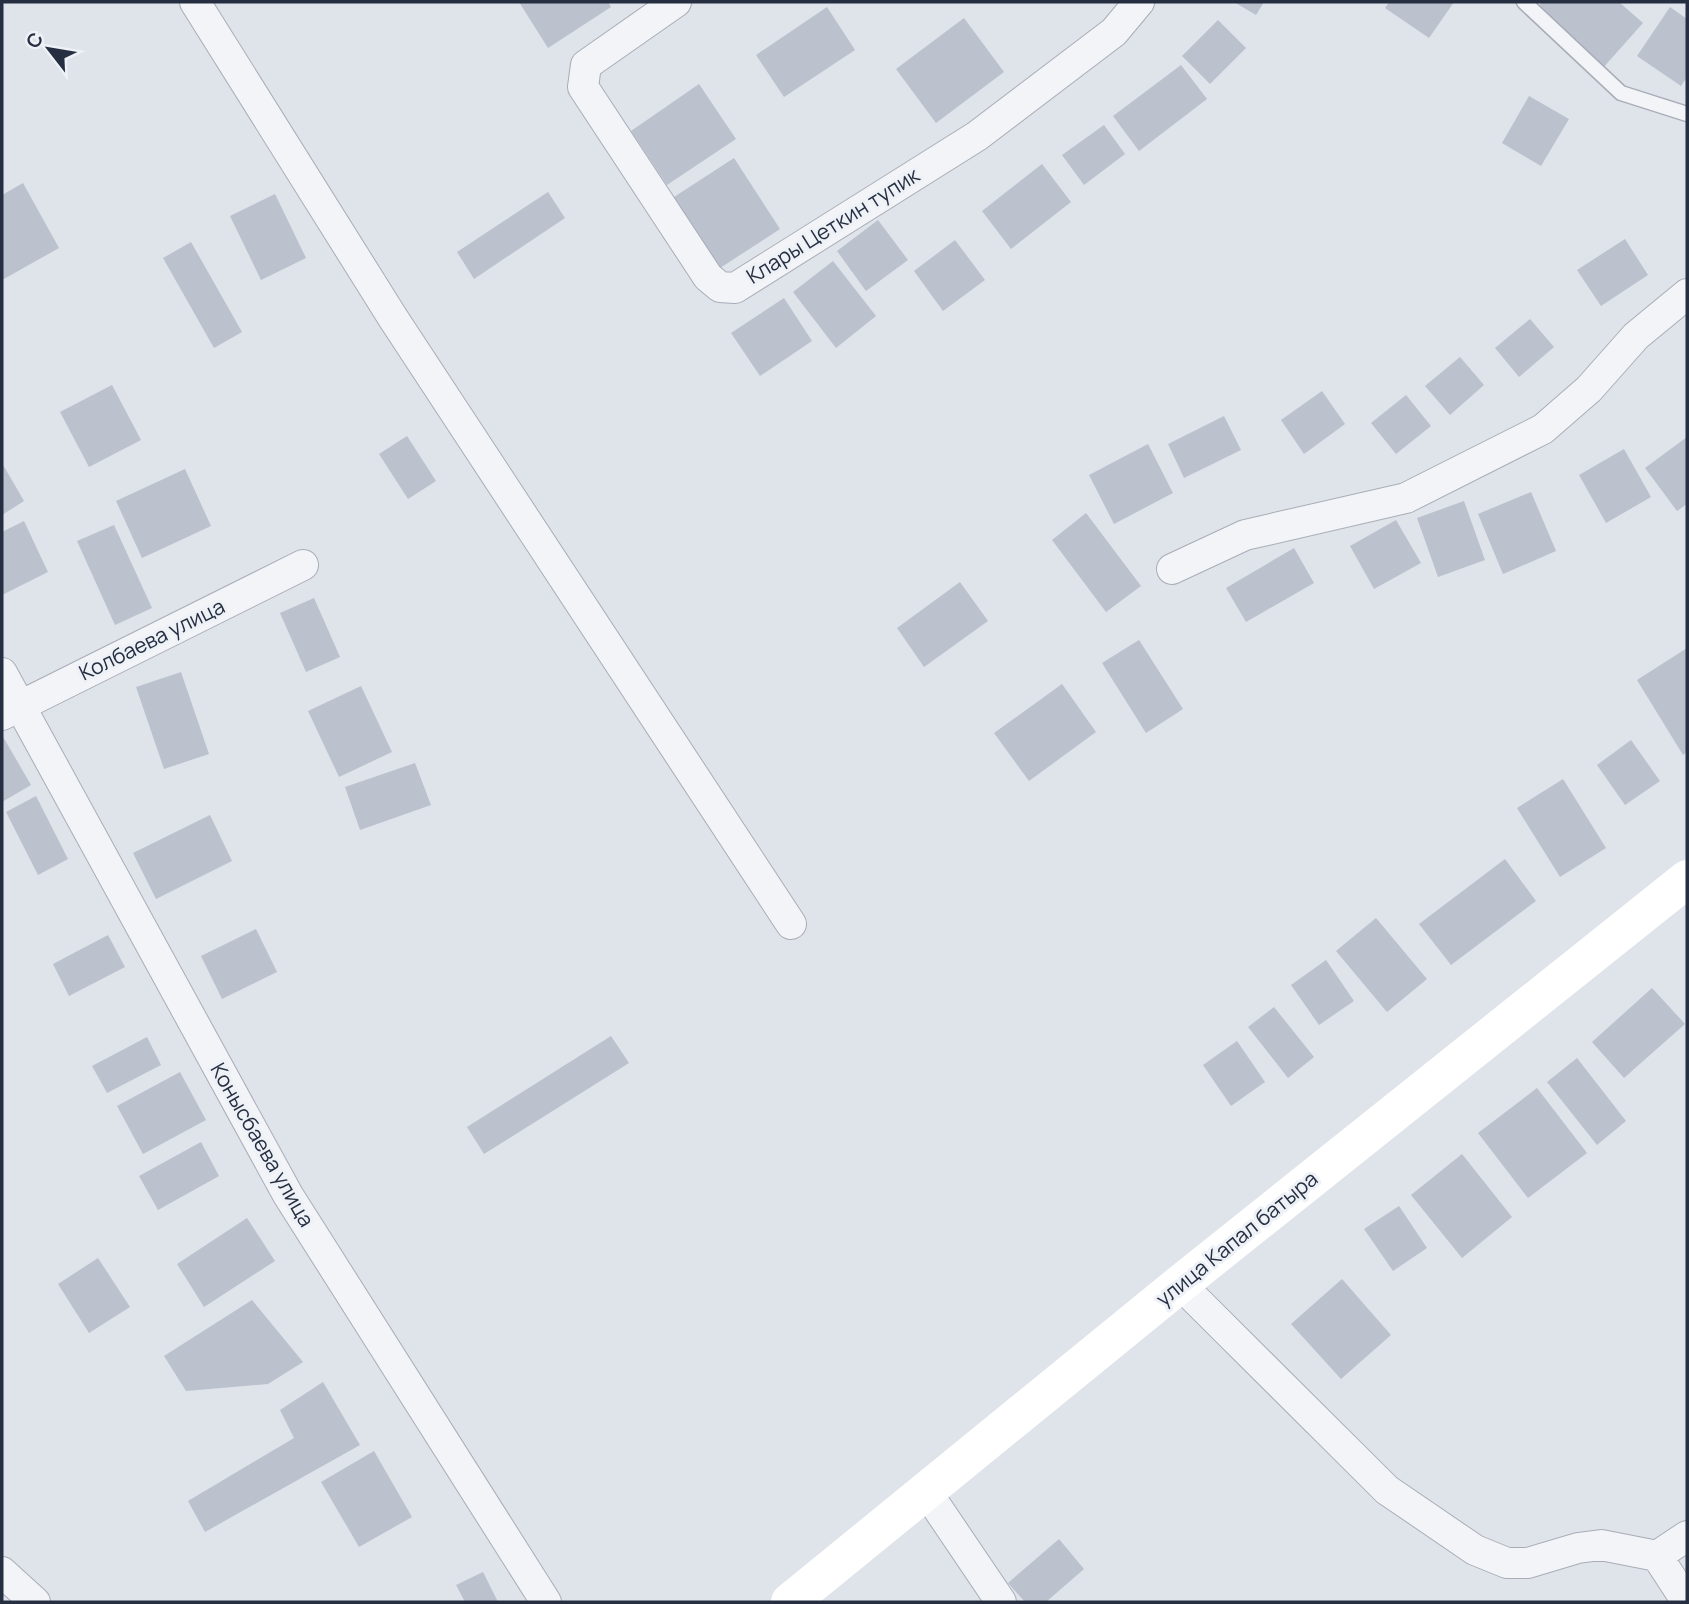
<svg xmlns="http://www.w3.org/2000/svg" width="1689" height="1604" font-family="Manrope,sans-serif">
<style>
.building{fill:#bbc1cd}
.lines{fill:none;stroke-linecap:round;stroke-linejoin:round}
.service-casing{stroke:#a8adb8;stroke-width:17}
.minor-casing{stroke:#a8adb8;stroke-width:32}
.service{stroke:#f2f4f7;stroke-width:14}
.minor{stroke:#f2f4f7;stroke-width:30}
.secondary{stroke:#fff;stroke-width:38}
.labels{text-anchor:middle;stroke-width:6;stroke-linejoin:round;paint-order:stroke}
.street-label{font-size:21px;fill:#262f42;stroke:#eef2f7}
</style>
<rect width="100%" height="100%" fill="#dfe3ea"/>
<path class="building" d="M 519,2 L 608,2 L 611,7 L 548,48 Z
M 1234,2 L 1264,2 L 1256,15 Z
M 1389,2 L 1454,2 L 1429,38 L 1385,8 Z
M 1542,2 L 1619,2 L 1643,23 L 1602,69 L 1536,9 Z
M 827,7 L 855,50 L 784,97 L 756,55 Z
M 1670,7 L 1687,19 L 1687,77 L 1681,86 L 1637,56 Z
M 964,18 L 1004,72 L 936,123 L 896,69 Z
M 1218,20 L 1246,48 L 1210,84 L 1182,56 Z
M 1181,65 L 1207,99 L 1139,151 L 1113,116 Z
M 699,84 L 736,139 L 667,185 L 631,131 Z
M 1529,96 L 1569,119 L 1541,166 L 1502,143 Z
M 1104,125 L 1125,154 L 1084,185 L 1062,155 Z
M 734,158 L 780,229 L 717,270 L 671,199 Z
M 1042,164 L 1071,202 L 1011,249 L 982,211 Z
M 23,183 L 59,248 L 2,280 L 2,195 Z
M 548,192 L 565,218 L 474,279 L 457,252 Z
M 275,194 L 306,258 L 261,280 L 230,216 Z
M 878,220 L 908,260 L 866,291 L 837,251 Z
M 1625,239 L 1648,275 L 1601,306 L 1577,270 Z
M 955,240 L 985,280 L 943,311 L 914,271 Z
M 191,242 L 242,332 L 214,348 L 163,258 Z
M 833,261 L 876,316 L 836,348 L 793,292 Z
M 784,298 L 812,341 L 760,376 L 731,333 Z
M 1530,319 L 1554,347 L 1519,377 L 1495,348 Z
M 1460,357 L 1484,385 L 1450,415 L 1425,386 Z
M 112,385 L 141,440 L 89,467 L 60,412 Z
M 1322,391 L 1345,424 L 1304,454 L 1281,420 Z
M 1406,395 L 1431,426 L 1396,454 L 1371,423 Z
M 1224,416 L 1241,450 L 1184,478 L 1168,444 Z
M 407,436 L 436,481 L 408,499 L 379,454 Z
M 1687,437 L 1687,504 L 1677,511 L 1645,468 Z
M 1148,444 L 1173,493 L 1114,524 L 1089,475 Z
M 1624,449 L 1651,497 L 1606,523 L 1579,475 Z
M 2,463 L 24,501 L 2,515 Z
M 185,469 L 211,526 L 142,558 L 116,501 Z
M 1531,492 L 1556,551 L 1503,574 L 1478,514 Z
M 1464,501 L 1485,560 L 1438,577 L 1417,518 Z
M 1086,513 L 1141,586 L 1106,612 L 1052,540 Z
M 1396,520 L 1421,563 L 1374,589 L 1350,546 Z
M 24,521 L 48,572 L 2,595 L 2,532 Z
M 114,525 L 152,608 L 115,625 L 77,541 Z
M 1294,548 L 1314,583 L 1246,622 L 1226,588 Z
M 960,582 L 988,621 L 924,667 L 897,628 Z
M 314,598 L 340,657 L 306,672 L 280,613 Z
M 1139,640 L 1183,709 L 1146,733 L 1102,663 Z
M 1687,648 L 1687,752 L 1683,755 L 1637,680 Z
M 181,672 L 209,754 L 164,769 L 136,687 Z
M 1062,684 L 1096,732 L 1029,781 L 994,733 Z
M 361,686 L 392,752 L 339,777 L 308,711 Z
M 2,735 L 31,785 L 2,802 Z
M 1631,740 L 1660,781 L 1625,805 L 1597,765 Z
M 415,763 L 431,805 L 360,830 L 345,787 Z
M 1563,779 L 1606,848 L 1560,877 L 1517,808 Z
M 36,796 L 68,859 L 38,875 L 6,812 Z
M 210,815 L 232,861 L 156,899 L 133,853 Z
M 1505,859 L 1536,901 L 1451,965 L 1419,924 Z
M 1376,918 L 1427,979 L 1387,1012 L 1336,951 Z
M 256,929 L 277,972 L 222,999 L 201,956 Z
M 108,935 L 125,967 L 69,996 L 53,964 Z
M 1326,960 L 1354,1001 L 1319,1025 L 1291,985 Z
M 1652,988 L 1685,1024 L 1624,1078 L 1592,1042 Z
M 1274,1007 L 1314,1057 L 1288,1078 L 1248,1027 Z
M 611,1036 L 629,1063 L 484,1154 L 467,1127 Z
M 147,1037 L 161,1065 L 107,1093 L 92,1066 Z
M 1237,1041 L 1265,1082 L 1231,1106 L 1203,1065 Z
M 1577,1058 L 1626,1121 L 1597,1145 L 1547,1082 Z
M 180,1072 L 206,1120 L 143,1154 L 117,1106 Z
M 1537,1088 L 1587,1153 L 1528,1198 L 1478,1133 Z
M 201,1142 L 219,1176 L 158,1210 L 139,1176 Z
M 1462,1154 L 1512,1217 L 1462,1258 L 1411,1195 Z
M 1399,1206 L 1427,1248 L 1393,1271 L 1364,1229 Z
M 247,1218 L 275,1261 L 204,1307 L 177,1264 Z
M 98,1258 L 130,1307 L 89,1333 L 58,1284 Z
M 1342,1279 L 1391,1335 L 1341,1379 L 1291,1324 Z
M 252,1300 L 303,1362 L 268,1384 L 186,1391 L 164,1356 Z
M 323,1382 L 360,1445 L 205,1532 L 188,1501 L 294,1438 L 280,1410 Z
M 374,1451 L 412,1517 L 359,1547 L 321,1482 Z
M 1059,1539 L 1084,1569 L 1046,1602 L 1025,1602 L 1008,1583 Z
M 483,1572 L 498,1602 L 465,1602 L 456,1585 Z"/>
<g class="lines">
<g class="service-casing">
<path id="service" d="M 1524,2 L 1621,93 L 1687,114"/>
</g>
<g class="minor-casing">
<path id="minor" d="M 195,2 L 393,318 L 791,924
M 676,2 L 586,65 L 583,87 L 708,277 L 720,287 L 735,288 L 977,136 L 1114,32 L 1139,2
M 1172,569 L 1245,535 L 1406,498 L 1543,429 L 1589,389 L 1636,336 L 1687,294
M 2,673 L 288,1195 L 546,1602
M 2,715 L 303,565
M 1180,1284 L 1387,1490 L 1475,1550 L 1507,1563 L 1528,1563 L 1578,1548 L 1601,1545 L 1657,1556
M 926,1491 L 1001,1602
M 1657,1556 L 1687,1602
M 1657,1556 L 1687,1536
M 2,1572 L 35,1602"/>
</g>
<use href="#service" class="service"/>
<use href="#minor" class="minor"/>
<path class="secondary" d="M 790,1602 L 1180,1284 L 1687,879"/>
</g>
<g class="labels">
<g class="street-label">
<text transform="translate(833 226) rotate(-32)" y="7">Клары Цеткин тупик</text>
<text transform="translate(152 640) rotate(-26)" y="7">Колбаева улица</text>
<text transform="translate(262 1145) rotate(60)" y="7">Конысбаева улица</text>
<text transform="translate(1237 1239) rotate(-39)" y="7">улица Капал батыра</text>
</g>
</g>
<rect width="1689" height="1604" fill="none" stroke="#262f42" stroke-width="7"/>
<g transform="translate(49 49) rotate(301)" stroke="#eef2f7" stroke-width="5" paint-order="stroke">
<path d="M0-5L12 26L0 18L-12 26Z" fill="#262f42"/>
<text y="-10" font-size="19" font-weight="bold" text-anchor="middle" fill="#262f42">С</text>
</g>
</svg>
